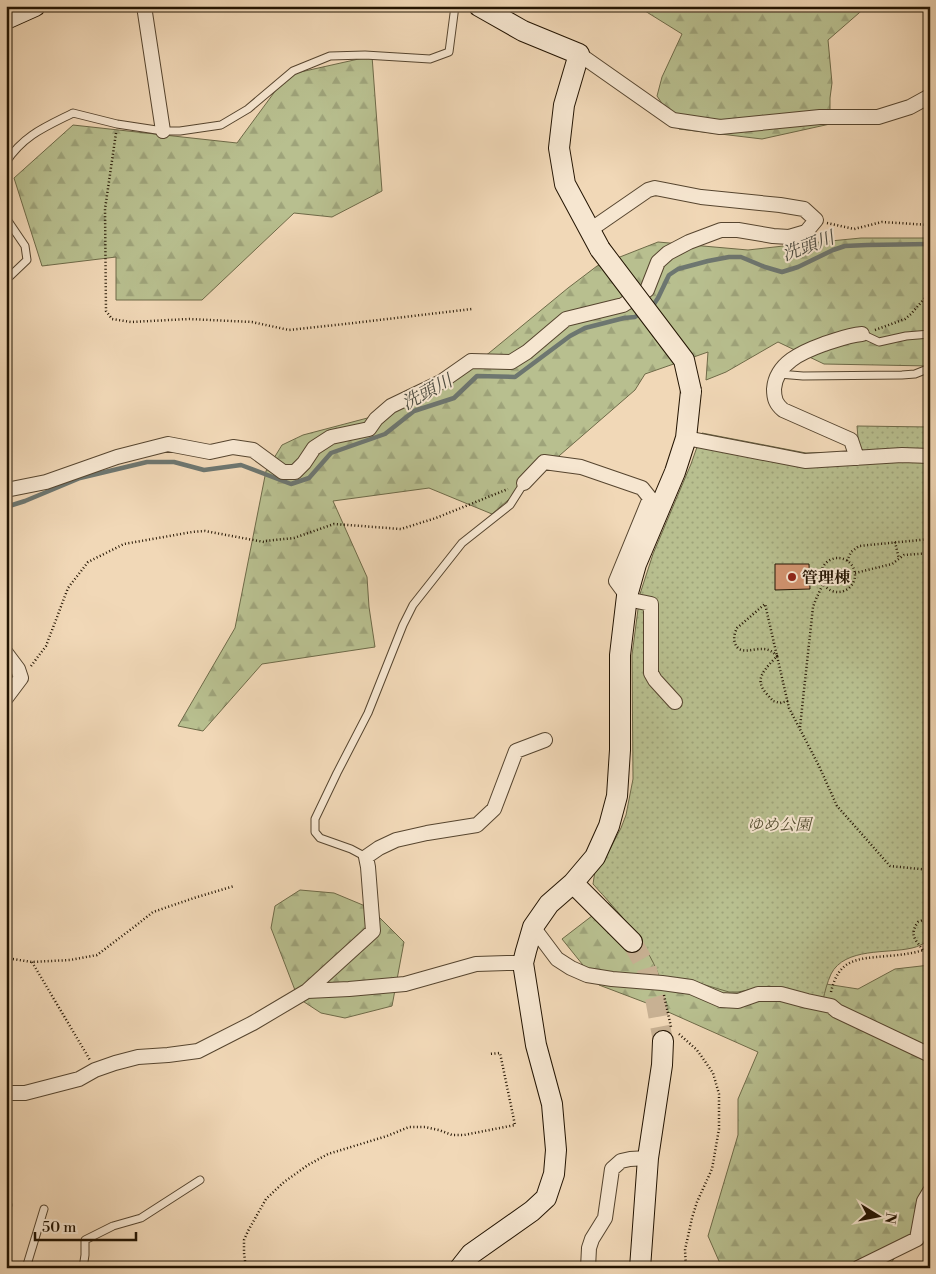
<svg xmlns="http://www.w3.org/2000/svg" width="936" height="1274" font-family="'Libre Bodoni','Noto Serif JP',serif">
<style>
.forest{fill:url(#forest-firs);stroke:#6e6a48}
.park{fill:url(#park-dots);stroke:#6e6a48}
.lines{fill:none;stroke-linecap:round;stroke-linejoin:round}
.stream{stroke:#6d7670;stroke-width:4.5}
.building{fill:#d29470;stroke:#231402}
.secondary-tunnel{stroke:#c8b193;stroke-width:20;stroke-dasharray:20 10;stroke-linecap:butt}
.lane-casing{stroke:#56452f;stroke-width:9}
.street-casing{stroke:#56452f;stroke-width:16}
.secondary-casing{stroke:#231402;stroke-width:22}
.path{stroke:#231402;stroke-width:2.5;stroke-dasharray:1 2.5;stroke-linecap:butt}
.lane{stroke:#f6e6d0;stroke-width:7}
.street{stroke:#f6e6d0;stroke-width:14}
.secondary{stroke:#f6e6d0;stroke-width:20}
.secondary-bridge-casing{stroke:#231402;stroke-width:22;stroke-linecap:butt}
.secondary-bridge{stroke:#f6e6d0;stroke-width:20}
.poi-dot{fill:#8f2418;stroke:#f6e6d0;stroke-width:2}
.labels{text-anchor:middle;stroke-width:4;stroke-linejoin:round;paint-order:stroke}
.poi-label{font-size:16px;font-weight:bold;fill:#231402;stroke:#f6e6d0;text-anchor:start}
.park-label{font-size:16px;font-style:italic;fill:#575033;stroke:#f6e6d0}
.water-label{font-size:18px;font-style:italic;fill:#4e4d42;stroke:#f6e6d0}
</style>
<defs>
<pattern id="forest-firs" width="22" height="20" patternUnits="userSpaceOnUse" patternTransform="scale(1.25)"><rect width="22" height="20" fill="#b8bf8f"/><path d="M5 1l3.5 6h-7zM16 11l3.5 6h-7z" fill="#9ea37a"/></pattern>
<pattern id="park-dots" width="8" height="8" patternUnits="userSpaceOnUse" patternTransform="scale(1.25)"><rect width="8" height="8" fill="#b8bf8f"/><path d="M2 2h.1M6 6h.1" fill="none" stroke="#9ea37a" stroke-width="1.8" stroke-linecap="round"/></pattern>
</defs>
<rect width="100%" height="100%" fill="#f1d8b7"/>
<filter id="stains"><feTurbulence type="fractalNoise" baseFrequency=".004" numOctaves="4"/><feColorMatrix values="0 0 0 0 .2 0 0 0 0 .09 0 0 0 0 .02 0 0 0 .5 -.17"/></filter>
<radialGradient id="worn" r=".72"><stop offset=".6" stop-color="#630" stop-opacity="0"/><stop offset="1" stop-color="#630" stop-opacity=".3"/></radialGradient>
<path class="forest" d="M 637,6 L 867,6 L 828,40 L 832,83 L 830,98 L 830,124 L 762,139 L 679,129 L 657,96 L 662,77 L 682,34 Z
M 372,56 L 382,191 L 332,217 L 294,213 L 202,300 L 116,300 L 116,257 L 42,266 L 14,178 L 73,125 L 237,143 L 287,75 Z
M 861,238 L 930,238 L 930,366 L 824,364 L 778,342 L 726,372 L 706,380 L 708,352 L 645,374 L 635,390 L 492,514 L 429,488 L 333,501 L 367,577 L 369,607 L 375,647 L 262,664 L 203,731 L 178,726 L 235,628 L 266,471 L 282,445 L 303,435 L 394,411 L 441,388 L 489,353 L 568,288 L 597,266 L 658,242 L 748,250 L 810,243 Z
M 653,869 L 736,970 L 858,989 L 895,969 L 930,965 L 930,1212 L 887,1268 L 722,1268 L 708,1236 L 738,1135 L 738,1099 L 758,1052 L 657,1007 L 599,985 L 562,939 Z
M 300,890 L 334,893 L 370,908 L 404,942 L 392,1006 L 345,1018 L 321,1013 L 298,998 L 271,928 L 275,906 Z"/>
<path class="park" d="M 857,426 L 930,427 L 930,940 C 924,943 918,947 912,948 C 887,954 845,947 831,974 C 827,983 825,991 823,1000 L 769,986 L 738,992 L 729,992 L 685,979 L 659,976 C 646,941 618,912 593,884 L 595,871 L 610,849 L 621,828 L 626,815 L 633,779 L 632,655 L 640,594 L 653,554 L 691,464 L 702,433 L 806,453 L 846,452 L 859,450 Z"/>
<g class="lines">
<path class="stream" d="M 652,307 L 658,298 L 669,275 L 678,269 L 708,261 L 729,257 L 741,257 L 765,267 L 782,272 L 798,267 L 833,250 L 845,246 L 867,245 L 930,244
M 6,507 L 25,501 L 80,478 L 147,462 L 174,462 L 204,470 L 241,465 L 291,484 L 309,478 L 331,453 L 385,434 L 414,411 L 454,398 L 477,376 L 515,377 L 570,336 L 585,328 L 624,318 L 635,317 L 641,313"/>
</g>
<path class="building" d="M 775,564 L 809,564 L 810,589 L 775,590 Z"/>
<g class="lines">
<path class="secondary-tunnel" d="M 632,942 L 646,967 L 655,998 L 663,1041"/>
<g class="lane-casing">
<path id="lane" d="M 6,162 C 24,135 45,127 73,113 L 117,124 L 163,131 L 180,131 L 221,125 L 248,109 L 293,71 L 330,56 L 365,55 L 430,59 L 449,52 L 455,6
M 6,218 L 25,246 L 27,260 L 6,280
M 862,334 L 879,342 L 906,336 L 930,334
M 779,374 L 803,376 L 902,375 L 915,374 L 930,368
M 366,857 L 351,849 L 320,838 L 315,832 L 315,819 L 337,773 L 368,713 L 403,625 L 413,605 L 462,543 L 510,505 L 524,483
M 6,1213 L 8,1205
M 26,1268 L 44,1209
M 83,1268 L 85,1255 L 85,1240 L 113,1226 L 141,1218 L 200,1180"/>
</g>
<g class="street-casing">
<path id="street" d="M 144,6 L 163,131
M 579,54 L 673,120 L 720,127 L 820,117 L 878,117 L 910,107 L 930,96
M 686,438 L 805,461 L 902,455 L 930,456
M 857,458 L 851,440 L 783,410 C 776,404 774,399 774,389 C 776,363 802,352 824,344 C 837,340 848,335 862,334
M 524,483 L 544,462 L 581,467 L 642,488 L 650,498 L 616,581 L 627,596
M 6,490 L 46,482 L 117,457 L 168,444 L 210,452 L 233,447 L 253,450 L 283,472 L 295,472 L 304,463 L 314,448 L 331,437 L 369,429 L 376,419 L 391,406 L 441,382 L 471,361 L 511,362 L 527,352 L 566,319 L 623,305 L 647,290 L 658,262 L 668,253 L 689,242 L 721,230 L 738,230 L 773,236 L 789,237 L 806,232 L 816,220 L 804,209 L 780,205 L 701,197 L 655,188 L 648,190 L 590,230
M 627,599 L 651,604 L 651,673 L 655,680 L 675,702
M 6,653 L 18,669 L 21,678 L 6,698
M 533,927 L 557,959 L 571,968 L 587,975 L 612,979 L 662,983 L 691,987 L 721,1000 L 738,1001 L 758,994 L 781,994 L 807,1001 L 831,1006 L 837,1011 L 930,1055
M 307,991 L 373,931 L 368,867 L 366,857 L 379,848 L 396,840 L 427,833 L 477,825 L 494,809 L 516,751 L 545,740
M 6,1093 L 25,1093 L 79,1079 L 95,1070 L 115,1063 L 138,1057 L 168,1055 L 198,1051 L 253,1023 L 307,991 L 349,989 L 405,984 L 476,964 L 507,963 L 523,963
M 588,1268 L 589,1248 L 592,1239 L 605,1218 L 612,1169 L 621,1161 L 630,1159 L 648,1158
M 858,1268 L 917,1239 L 924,1201 L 930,1191"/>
</g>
<g class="secondary-casing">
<path id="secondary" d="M 479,6 L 523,31 L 579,54 L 564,105 L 559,148 L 565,184 L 600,249
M 6,19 L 35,6
M 573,883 L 632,942
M 460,1268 L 471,1254 L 532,1211 L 546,1198 L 554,1174 L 556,1150 L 552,1104 L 536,1045 L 523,963 L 526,951 L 533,927 L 549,904 L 573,883 L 595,857 L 609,826 L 617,796 L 620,750 L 620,655 L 627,596 L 636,564 L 675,472 L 686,438 L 691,391
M 640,1268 L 648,1158 L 662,1065 L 663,1041"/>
</g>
<path class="path" d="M 116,133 L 105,209 L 106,311 L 112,319 L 131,322 L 189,319 L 252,322 L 289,330 L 345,324 L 472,309
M 827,223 L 854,229 L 882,222 L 930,225
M 875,330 L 905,319 L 911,314 L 930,292
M 895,542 L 899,559
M821 575a17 17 0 1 1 34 0a17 17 0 1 1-34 0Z
M 847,561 L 851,552 L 859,546 L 930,539
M 855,573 L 892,564 L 904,555 L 930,553
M 31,666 L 46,646 L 68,588 L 88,562 L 124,544 L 192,532 L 205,531 L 264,542 L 265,541 L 294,538 L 334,524 L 401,529 L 436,518 L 508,489
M 788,701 L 780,703 L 773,701 C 769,696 762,690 761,684 C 758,674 771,663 777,656 C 773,652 769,649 763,649 C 754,648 739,656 735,643 C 733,638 735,632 737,628 L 765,604 L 789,708 L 819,766 L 837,806 L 890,866 L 930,870
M 800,727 L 813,607 L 816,599 L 823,584
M 923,950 C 915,939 909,935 918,922 L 923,920 L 930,919
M 6,958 L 32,962 L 70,960 L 97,955 L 134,927 L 153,912 L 194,898 L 234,886
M 32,962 L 90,1060
M 831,992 C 839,958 857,959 887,956 C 902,955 916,953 930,948
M 664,995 L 671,1027
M 679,1034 L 697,1050 L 713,1073 L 719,1094 L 719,1129 L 712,1169 L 697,1202 L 692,1218 L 685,1250 L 686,1268
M 246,1268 L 244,1253 L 244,1240 L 248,1231 L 266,1199 L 284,1182 L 308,1165 L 328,1154 L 387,1136 L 409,1127 L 425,1127 L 439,1130 L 452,1135 L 464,1135 L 515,1125 L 500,1053 L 489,1054"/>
<use href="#lane" class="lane"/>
<use href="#street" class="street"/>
<use href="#secondary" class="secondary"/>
<g class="secondary-bridge-casing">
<path id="secondary-bridge" d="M 600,249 L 684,360 L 691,391"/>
</g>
<use href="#secondary-bridge" class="secondary-bridge"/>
</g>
<circle class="poi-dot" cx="792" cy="577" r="5"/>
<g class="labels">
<g class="poi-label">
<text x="802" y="583">管理棟</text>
</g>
<g class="park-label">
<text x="779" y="830">ゆめ公園</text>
</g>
<g class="water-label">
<text transform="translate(808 246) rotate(-20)" y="6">洗頭川</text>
<text transform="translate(427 392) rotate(-28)" y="6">洗頭川</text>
</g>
</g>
<rect width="936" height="1274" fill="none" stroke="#f1d8b7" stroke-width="25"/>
<rect x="8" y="8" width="921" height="1259" fill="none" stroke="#231402" stroke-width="2.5"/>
<rect x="12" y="12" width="911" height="1249" fill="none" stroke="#231402"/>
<g transform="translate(878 1216) rotate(100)" stroke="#f6e6d0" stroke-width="4" paint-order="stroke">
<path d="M0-4L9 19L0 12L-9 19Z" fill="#231402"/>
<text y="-8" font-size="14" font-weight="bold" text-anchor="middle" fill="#231402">N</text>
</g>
<path d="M35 1232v8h101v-8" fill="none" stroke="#231402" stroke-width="2.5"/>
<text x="42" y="1232" font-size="15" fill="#231402" stroke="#f6e6d0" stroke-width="4" paint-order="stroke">50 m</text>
<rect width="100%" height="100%" filter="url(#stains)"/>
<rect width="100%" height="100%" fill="url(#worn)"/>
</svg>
